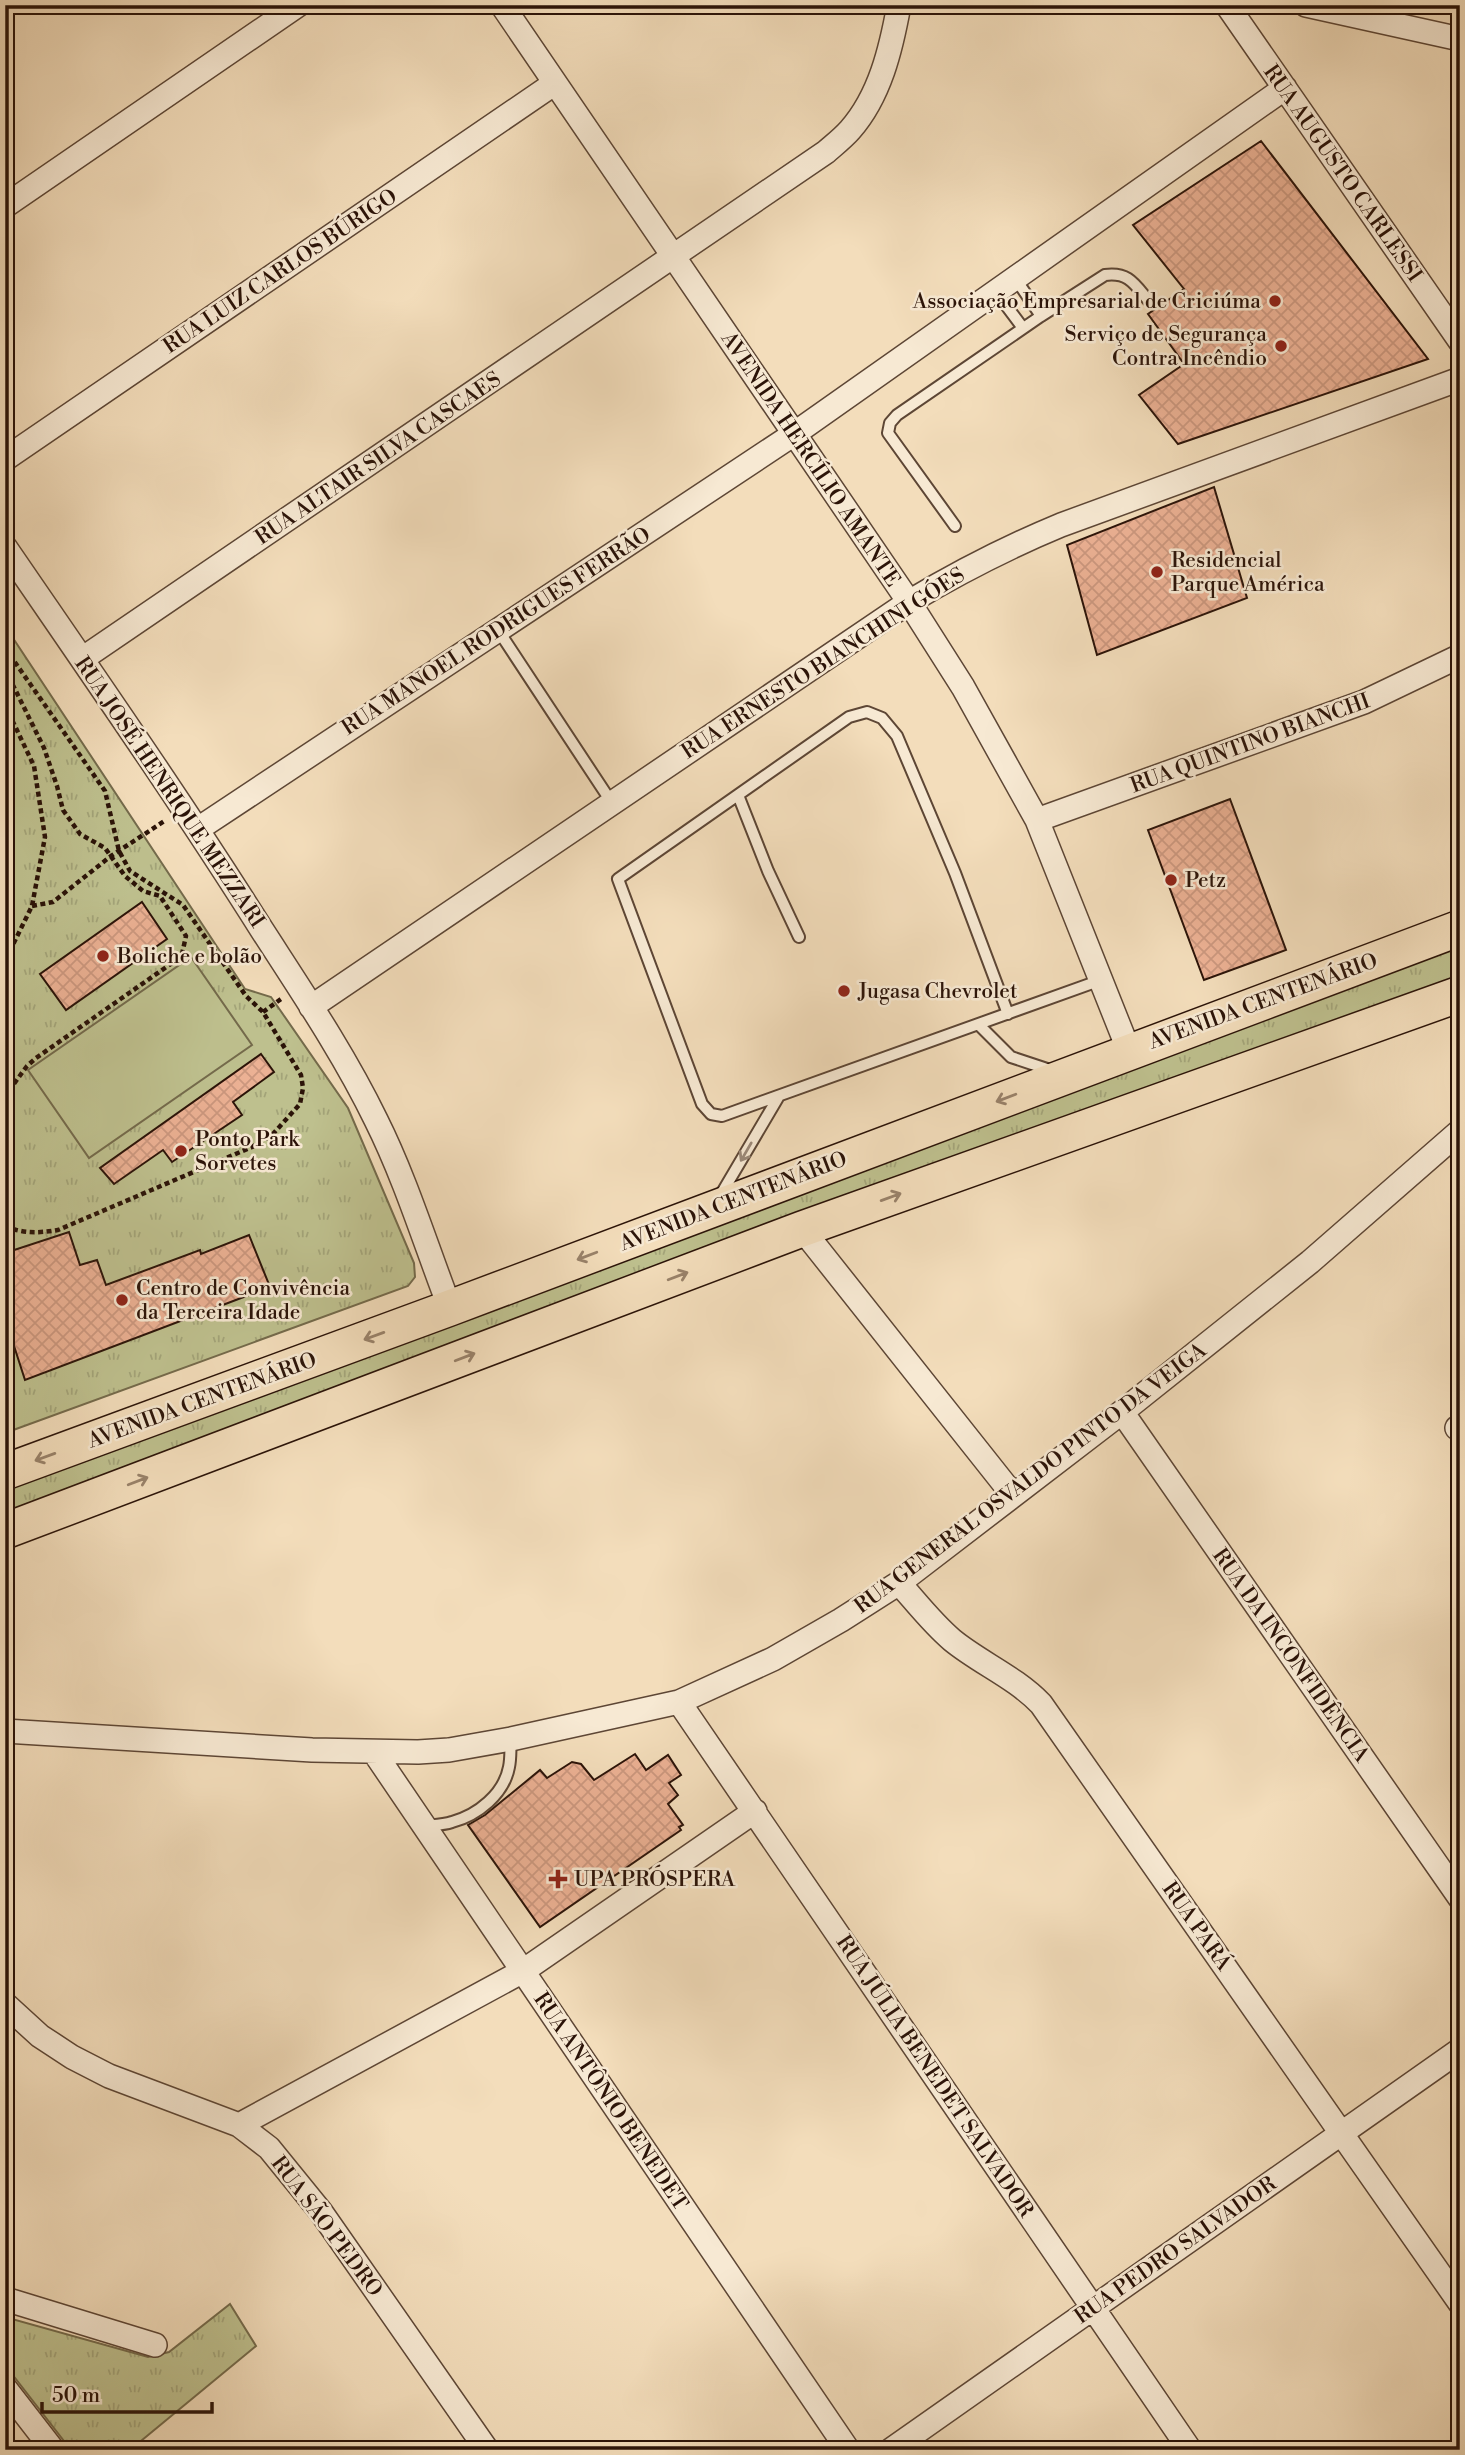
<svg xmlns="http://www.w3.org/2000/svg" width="1465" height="2455" font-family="'Libre Bodoni',serif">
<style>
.grass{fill:url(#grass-tufts);stroke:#746a4b;stroke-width:2}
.garden{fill:#bec08e;stroke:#746a4b;stroke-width:2}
.building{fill:url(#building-cross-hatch);stroke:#2b1308;stroke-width:2}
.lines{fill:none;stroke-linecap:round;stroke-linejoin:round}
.lane-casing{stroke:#5d4635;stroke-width:14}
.street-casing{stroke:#5d4635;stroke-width:26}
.primary-casing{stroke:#2b1308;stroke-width:38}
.path{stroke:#2b1308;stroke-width:4.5;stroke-dasharray:5 3.5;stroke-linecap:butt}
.lane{stroke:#f7e9d3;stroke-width:10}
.street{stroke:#f7e9d3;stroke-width:23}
.primary{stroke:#f3ddbb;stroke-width:35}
.oneway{stroke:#99826a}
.oneway2{stroke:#9b8978}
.poi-dot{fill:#8f2418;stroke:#f7e9d3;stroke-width:2.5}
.labels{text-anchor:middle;stroke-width:5;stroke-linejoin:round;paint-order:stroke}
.street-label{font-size:21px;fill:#2b1308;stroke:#f7e9d3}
.poi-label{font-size:21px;fill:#2b1308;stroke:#f7e9d3;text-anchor:start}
</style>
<defs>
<pattern id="grass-tufts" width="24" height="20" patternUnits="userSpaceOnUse" patternTransform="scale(1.75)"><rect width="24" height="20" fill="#bec08e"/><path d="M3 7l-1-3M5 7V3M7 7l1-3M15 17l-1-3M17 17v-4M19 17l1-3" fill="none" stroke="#a3a479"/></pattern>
<pattern id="building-cross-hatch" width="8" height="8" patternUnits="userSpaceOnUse" patternTransform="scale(1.75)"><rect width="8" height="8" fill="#ecb194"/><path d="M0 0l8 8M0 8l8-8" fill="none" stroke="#cb977e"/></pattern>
</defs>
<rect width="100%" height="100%" fill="#f3ddbb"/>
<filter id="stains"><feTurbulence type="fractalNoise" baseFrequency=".00286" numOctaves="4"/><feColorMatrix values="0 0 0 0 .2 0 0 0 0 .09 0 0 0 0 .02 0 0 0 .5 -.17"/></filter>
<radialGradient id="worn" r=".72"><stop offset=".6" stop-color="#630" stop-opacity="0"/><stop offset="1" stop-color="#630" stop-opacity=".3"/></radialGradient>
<path class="grass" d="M 5,626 L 245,989 L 271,997 L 348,1108 L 414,1263 L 415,1277 L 408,1286 L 5,1433 Z
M 1460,944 L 1460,979 L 5,1525 L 5,1486 Z
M 230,2304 L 256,2346 L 130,2450 L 71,2450 L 5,2365 L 5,2317 L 148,2357 L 169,2352 Z"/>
<path class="garden" d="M 191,957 L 252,1045 L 89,1158 L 28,1070 Z"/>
<path class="building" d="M 1261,141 L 1428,359 L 1178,444 L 1139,395 L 1184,364 L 1148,314 L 1184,289 L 1133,225 Z
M 1214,487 L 1247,598 L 1097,655 L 1067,545 Z
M 1230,799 L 1286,950 L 1204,980 L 1148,830 Z
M 142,902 L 167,939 L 66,1010 L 40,974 Z
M 261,1054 L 274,1072 L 233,1102 L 242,1115 L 172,1162 L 163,1150 L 114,1184 L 100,1168 Z
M 69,1232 L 80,1265 L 97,1260 L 106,1285 L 200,1250 L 201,1254 L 249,1235 L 270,1287 L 25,1380 L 5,1318 L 5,1253 Z
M 635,1754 L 646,1770 L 668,1755 L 681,1775 L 669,1783 L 678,1795 L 668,1804 L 683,1825 L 679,1827 L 681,1830 L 540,1927 L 468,1825 L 485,1815 L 540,1770 L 547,1778 L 572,1762 L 581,1764 L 594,1780 Z"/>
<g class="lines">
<g class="lane-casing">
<path id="lane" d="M 1015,278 L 1041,316
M 996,292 L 1023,328
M 955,526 L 888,433 L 890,423 L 897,415 L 1041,316 L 1105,275 C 1128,272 1134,283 1148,300
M 498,630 L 612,803
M 738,795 L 768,871 L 799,937
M 1008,1014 L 955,873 L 897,736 L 882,718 L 867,712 L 849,717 L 618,879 L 702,1104 L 711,1114 L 722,1116 L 1101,980
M 979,1025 L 1011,1057 L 1053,1071
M 720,1196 L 779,1096
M 424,1826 C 433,1825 443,1825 452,1822 C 478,1815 504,1794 509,1767 C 511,1758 510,1748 511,1739"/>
</g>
<g class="street-casing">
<path id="street" d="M 502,5 L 909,602 L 963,687 L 1037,820 L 1129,1051
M 1227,5 L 1460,341
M 1306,5 L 1460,39
M 5,206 L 298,5
M 5,459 L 555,83
M 5,547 C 92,674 180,800 262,930 C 302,992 344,1054 376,1120 C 406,1180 426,1246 450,1308
M 82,659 L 826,152 C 834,145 843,138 850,130 C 880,96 891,49 899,5
M 1037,820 L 1364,702 L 1460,656
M 198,829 L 794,434 L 1285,88
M 311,1007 L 909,602 C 959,572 1008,547 1061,525 L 1460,379
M 802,1229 L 1013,1495
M 1122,1412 L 1460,1898
M 1457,1428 L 1460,1429
M 899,1583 C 916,1602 932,1623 952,1640 C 980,1663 1015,1677 1041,1704 L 1460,2303
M 679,1702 L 1190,2450
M 5,1731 L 312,1750 L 418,1752 L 449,1750 L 511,1739 L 679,1702 L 773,1659 L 841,1620 L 899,1583 L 1122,1412 L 1310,1262 L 1460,1131
M 374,1752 L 848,2450
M 5,2004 L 40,2036 L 72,2057 L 109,2076 L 239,2125 L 269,2148 L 321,2212 L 487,2450
M 239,2125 L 523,1971 L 755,1811
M 5,2299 L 155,2345
M 5,2388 L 53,2450
M 891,2450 L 1460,2050"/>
</g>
<g class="primary-casing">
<path id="primary" d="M 5,1472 L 450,1308 L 1460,928
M 5,1531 L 802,1229 L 1460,994"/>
</g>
<path class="path" d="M 5,648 L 105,791 L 119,851 L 130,871 L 183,905 L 246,996 L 263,1012 L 301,1075 L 303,1088 L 300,1104 L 272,1135 L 252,1147 L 58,1230 C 39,1233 23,1234 5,1226
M 5,669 L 44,748 L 57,786 L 63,810 L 80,834 L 105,848 L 125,876 L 143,891 L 160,896 L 186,936 L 182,954 L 175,961 L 36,1058 L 27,1066 L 5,1096
M 5,705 L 34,766 L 45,837 L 32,906 L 5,961
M 32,906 L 53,902 L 111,856 L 166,820
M 263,1012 L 281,999"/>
<use href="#lane" class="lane"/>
<use href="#street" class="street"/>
<use href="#primary" class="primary"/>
</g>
<defs><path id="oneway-shaft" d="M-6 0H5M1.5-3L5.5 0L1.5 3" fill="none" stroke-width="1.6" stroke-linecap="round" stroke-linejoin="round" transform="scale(1.75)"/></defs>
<g class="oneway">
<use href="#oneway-shaft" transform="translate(1006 1098) rotate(159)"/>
<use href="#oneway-shaft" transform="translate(891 1197) rotate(-20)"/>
<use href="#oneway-shaft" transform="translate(587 1256) rotate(159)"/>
<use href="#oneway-shaft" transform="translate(678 1276) rotate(-21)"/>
<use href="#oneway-shaft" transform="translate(374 1336) rotate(160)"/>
<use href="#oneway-shaft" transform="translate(465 1357) rotate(-21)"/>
<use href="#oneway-shaft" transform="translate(45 1457) rotate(160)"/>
<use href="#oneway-shaft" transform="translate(138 1481) rotate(-21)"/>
</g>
<use class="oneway2" href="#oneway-shaft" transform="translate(746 1152) rotate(120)"/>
<g class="poi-dot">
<circle cx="1275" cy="301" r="7"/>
<circle cx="1281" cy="346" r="7"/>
<circle cx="1157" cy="572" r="7"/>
<circle cx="1171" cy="880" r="7"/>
<circle cx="103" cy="956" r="7"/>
<circle cx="844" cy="991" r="7"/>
<circle cx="181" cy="1151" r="7"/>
<circle cx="122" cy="1300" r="7"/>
<path d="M554.5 1868.5h7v7h7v7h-7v7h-7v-7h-7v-7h7z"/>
</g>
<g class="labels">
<g class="street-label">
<text transform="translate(1343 173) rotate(55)" y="7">RUA AUGUSTO CARLESSI</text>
<text transform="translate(280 271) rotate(-34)" y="7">RUA LUIZ CARLOS BÚRIGO</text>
<text transform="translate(378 458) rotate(-34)" y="7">RUA ALTAIR SILVA CASCAES</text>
<text transform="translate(811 459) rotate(56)" y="7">AVENIDA HERCÍLIO AMANTE</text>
<text transform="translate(496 631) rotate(-33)" y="7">RUA MANOEL RODRIGUES FERRÃO</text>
<text transform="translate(823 663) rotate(-33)" y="7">RUA ERNESTO BIANCHINI GÓES</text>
<text transform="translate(1250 743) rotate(-20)" y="7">RUA QUINTINO BIANCHI</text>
<text transform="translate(170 792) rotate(56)" y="7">RUA JOSÉ HENRIQUE MEZZARI</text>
<text transform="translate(1263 1001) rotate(-20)" y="7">AVENIDA CENTENÁRIO</text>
<text transform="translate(733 1201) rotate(-21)" y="7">AVENIDA CENTENÁRIO</text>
<text transform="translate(202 1400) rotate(-20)" y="7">AVENIDA CENTENÁRIO</text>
<text transform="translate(1030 1478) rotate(-37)" y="7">RUA GENERAL OSVALDO PINTO DA VEIGA</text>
<text transform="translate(1291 1655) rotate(55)" y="7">RUA DA INCONFIDÊNCIA</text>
<text transform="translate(1197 1926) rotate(55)" y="7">RUA PARÁ</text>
<text transform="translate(935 2076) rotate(56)" y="7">RUA JÚLIA BENEDET SALVADOR</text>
<text transform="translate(611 2101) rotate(56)" y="7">RUA ANTÔNIO BENEDET</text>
<text transform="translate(327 2226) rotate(53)" y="7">RUA SÃO PEDRO</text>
<text transform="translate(1175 2250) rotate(-35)" y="7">RUA PEDRO SALVADOR</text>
</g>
<g class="poi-label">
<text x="1261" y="308" text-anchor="end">Associação Empresarial de Criciúma</text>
<text x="1267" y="341" text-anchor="end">Serviço de Segurança<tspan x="1267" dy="24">Contra Incêndio</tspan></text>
<text x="1171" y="567">Residencial<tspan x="1171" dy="24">Parque América</tspan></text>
<text x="1185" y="887">Petz</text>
<text x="117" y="963">Boliche e bolão</text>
<text x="858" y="998">Jugasa Chevrolet</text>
<text x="195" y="1146">Ponto Park<tspan x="195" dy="24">Sorvetes</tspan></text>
<text x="136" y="1295">Centro de Convivência<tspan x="136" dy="24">da Terceira Idade</tspan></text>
<text x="574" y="1886">UPA PRÓSPERA</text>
</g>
</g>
<rect width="1465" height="2455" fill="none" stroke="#f3ddbb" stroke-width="28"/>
<rect x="7" y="7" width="1451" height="2441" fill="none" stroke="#2b1308" stroke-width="3.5"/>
<rect x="14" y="14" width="1437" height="2427" fill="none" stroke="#2b1308" stroke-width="2"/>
<path d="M42 2402v10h170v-10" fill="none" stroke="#2b1308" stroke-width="3.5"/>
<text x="52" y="2402" font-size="21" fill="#2b1308" stroke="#f7e9d3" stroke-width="5" paint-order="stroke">50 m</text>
<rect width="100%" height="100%" filter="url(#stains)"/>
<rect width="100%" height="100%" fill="url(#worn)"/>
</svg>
